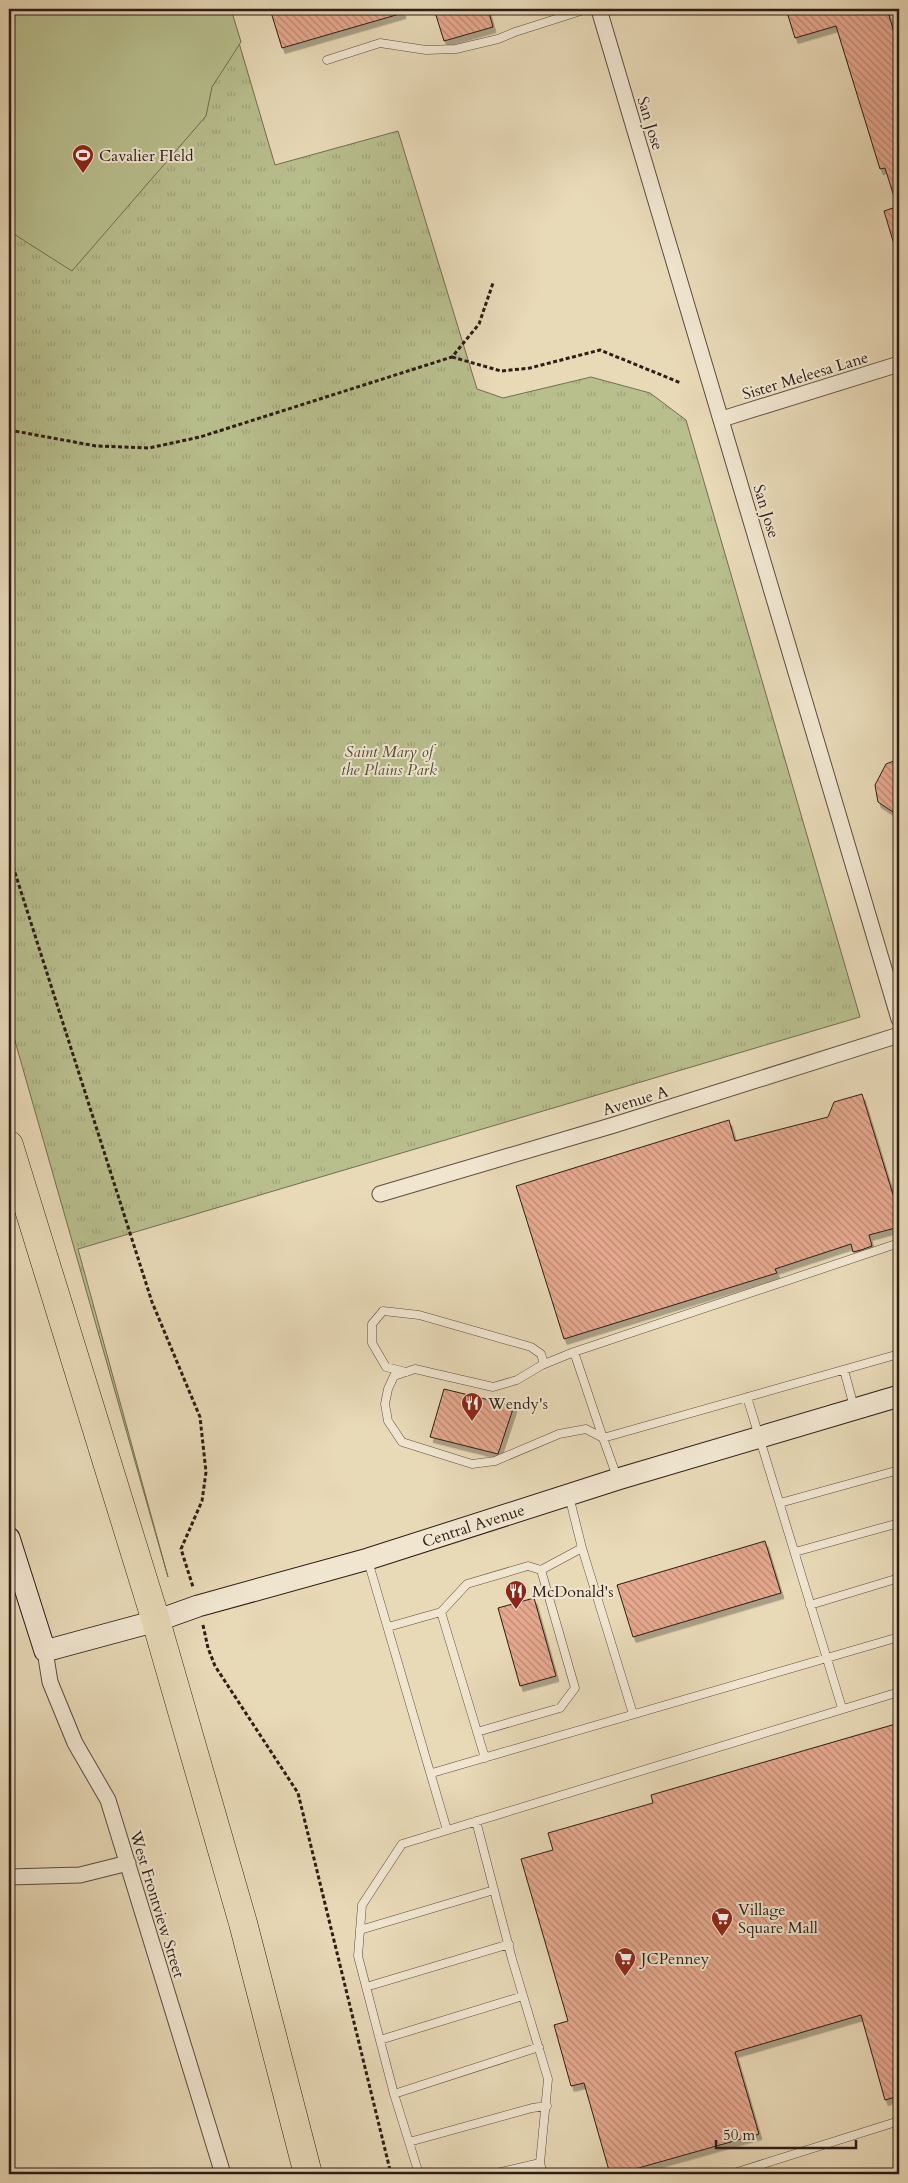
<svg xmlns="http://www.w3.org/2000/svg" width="908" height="2183" font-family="Cardo,serif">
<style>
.park{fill:url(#park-tufts);stroke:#726e51}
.pitch{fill:#b8bf8d;stroke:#726e51}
.building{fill:url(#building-back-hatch);stroke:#2d1d15;filter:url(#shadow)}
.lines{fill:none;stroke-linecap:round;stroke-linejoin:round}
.lane-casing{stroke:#5c4c3e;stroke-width:9}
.street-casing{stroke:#5c4c3e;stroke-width:17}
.secondary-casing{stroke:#2d1d15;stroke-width:23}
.highway-casing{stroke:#2d1d15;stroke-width:29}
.path{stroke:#2d1d15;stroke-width:3;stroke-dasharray:4 2.5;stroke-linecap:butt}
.lane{stroke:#f0e6d0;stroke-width:8}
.street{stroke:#f0e6d0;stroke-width:15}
.secondary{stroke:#f0e6d0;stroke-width:21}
.highway{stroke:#e8d9b7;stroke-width:28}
.labels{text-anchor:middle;stroke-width:4;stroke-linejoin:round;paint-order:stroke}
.street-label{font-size:16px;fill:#2d1d15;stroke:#f0e6d0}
.poi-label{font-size:16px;fill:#2d1d15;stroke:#f0e6d0;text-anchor:start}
.park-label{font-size:16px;font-style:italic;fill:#574e39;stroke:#f0e6d0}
</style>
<defs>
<pattern id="park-tufts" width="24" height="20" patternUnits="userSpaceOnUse" patternTransform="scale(1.25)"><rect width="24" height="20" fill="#b8bf8d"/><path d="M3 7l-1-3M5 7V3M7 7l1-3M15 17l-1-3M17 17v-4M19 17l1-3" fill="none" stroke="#9ea479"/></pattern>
<pattern id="building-back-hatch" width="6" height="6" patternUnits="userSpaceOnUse" patternTransform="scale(1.25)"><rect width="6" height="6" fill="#e6a98f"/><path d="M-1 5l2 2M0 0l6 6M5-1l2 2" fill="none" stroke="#bb8974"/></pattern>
<filter id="shadow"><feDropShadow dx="3" dy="5.5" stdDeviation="0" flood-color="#0004"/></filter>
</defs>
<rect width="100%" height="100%" fill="#e8d9b7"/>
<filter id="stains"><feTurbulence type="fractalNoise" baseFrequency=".004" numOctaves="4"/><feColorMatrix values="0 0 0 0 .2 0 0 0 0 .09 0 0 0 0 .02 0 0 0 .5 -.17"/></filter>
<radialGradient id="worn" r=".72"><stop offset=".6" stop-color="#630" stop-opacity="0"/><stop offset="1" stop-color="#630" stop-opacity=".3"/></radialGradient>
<path class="park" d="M 9,9 L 229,9 L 275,165 L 398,131 L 477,389 L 503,398 L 591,377 L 650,393 L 686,420 L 860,1017 L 78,1249 L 168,1577 L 9,1020 Z"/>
<path class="pitch" d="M 9,9 L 231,9 L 241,42 L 212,87 L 206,116 L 72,271 L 9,231 Z"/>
<path class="building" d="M 270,9 L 402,9 L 403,13 L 282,48 Z
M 434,9 L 488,9 L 493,27 L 444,41 Z
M 786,9 L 887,9 L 899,49 L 899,202 L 896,203 L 885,168 L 880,169 L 836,26 L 795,38 Z
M 899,206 L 899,250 L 896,251 L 884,211 Z
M 899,759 L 899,816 L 878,802 L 875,785 L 886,764 Z
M 862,1094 L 899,1214 L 899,1227 L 869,1235 L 872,1246 L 861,1250 L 853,1252 L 851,1244 L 775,1269 L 777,1273 L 564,1339 L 516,1186 L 729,1120 L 735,1141 L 828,1117 L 834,1102 Z
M 444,1389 L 514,1406 L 498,1454 L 430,1437 Z
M 765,1541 L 781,1593 L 633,1637 L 617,1585 Z
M 534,1598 L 556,1676 L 520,1686 L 498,1608 Z
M 899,1723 L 899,2096 L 885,2100 L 861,2015 L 735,2052 L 759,2134 L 617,2174 L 610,2174 L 584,2083 L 571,2086 L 554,2025 L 568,2021 L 521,1859 L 553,1850 L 548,1833 L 653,1803 L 651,1795 Z"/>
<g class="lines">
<g class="lane-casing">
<path id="lane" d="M 600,11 L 600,13 L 614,9
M 327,60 L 380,43 L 426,50 L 456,49 L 498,39 L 515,32 L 587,9
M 574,1352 L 899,1243
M 844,1370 L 854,1407
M 406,1372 L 386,1367 L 372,1343 L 372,1324 L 383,1311 L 419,1315 L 531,1347 L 541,1354 L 544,1364
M 747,1397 L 842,1708
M 617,1477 L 603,1438 L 586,1429 L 559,1434 L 495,1461 L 472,1464 L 402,1442 L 388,1421 L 385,1404 L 388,1389 L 394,1376 L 415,1369 L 493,1387 L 517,1380 L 542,1365 L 574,1352 L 603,1438 L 899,1354
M 780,1503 L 899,1470
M 582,1548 L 633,1714
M 795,1552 L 899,1523
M 368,1561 L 447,1830
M 541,1570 L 582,1548 L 569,1496
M 810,1605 L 899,1578
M 441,1612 L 485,1758
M 388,1627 L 441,1612 L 467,1584 L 528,1566 L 541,1570 L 575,1688 L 560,1708 L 477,1732
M 432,1773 L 899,1637
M 476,1821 L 512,1959 L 548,2079 L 540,2163 L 543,2174
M 360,1930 L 494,1890
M 366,1987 L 509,1944
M 380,2040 L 523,1996
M 394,2094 L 539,2047
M 409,2142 L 532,2108 L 547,2106
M 419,2174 L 394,2094 L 358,1956 L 362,1905 L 402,1844 L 899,1692
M 492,2174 L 540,2163
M 731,2174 L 899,2121"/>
</g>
<g class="street-casing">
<path id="street" d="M 600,13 L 899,1019
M 722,419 L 899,364
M 380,1194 L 614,1125 L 899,1035
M 45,1651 L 50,1682 L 75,1743 L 108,1800 L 223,2174
M 9,1877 L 80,1875 L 128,1863"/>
</g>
<g class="secondary-casing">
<path id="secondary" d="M 9,1538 L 45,1651 L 156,1621 L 198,1606 L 368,1559 L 618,1479 L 899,1396"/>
</g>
<g class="highway-casing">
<path id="highway" d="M 9,1145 L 156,1621 L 243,1923 L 308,2174"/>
</g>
<path class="path" d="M 452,357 L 501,371 L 530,368 L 600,350 L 681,383
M 9,430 L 96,446 L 149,448 L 200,437 L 452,357 L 479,324 L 493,283
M 9,854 L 152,1302 L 200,1417 L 206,1472 L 202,1501 L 181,1549 L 193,1587
M 203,1625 L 208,1648 L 215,1666 L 298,1793 L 391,2174"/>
<use href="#lane" class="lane"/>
<use href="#street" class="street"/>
<use href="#secondary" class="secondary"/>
<use href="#highway" class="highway"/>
</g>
<defs>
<g id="stadium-pin" transform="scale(1.125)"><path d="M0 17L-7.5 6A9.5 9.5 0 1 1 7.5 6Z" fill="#8f2418" stroke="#f0e6d0"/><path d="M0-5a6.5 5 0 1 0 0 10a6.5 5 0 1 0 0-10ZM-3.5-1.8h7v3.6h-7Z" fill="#fff"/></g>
<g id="restaurant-pin" transform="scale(1.125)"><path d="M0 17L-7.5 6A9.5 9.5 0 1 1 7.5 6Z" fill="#8f2418" stroke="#f0e6d0"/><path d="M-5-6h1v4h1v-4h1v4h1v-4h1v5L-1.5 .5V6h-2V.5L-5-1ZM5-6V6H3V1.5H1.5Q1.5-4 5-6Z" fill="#fff"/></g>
<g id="supermarket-pin" transform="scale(1.125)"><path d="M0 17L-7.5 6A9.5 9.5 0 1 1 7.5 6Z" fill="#8f2418" stroke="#f0e6d0"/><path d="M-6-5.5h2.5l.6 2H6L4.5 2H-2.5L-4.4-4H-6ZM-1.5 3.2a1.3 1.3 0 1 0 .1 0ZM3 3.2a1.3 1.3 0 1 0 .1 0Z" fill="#fff"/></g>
</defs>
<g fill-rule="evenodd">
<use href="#stadium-pin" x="83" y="155"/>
<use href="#restaurant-pin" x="472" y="1403"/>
<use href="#restaurant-pin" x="516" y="1591"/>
<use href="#supermarket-pin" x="722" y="1918"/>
<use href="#supermarket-pin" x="625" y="1958"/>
</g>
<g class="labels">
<g class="street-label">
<text transform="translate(651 123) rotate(73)" y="6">San Jose</text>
<text transform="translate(805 375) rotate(-17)" y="6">Sister Meleesa Lane</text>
<text transform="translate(767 511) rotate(73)" y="6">San Jose</text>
<text transform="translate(635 1100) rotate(-17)" y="6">Avenue A</text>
<text transform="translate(473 1525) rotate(-18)" y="6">Central Avenue</text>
<text transform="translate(158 1904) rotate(73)" y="6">West Frontview Street</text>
</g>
<g class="poi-label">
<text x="99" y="161">Cavalier FIeld</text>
<text x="488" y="1409">Wendy's</text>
<text x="532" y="1597">McDonald's</text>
<text x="738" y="1915">Village<tspan x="738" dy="18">Square Mall</tspan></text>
<text x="641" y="1964">JCPenney</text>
</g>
<g class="park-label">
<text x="389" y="757">Saint Mary of<tspan x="389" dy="18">the Plains Park</tspan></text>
</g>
</g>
<rect width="908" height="2183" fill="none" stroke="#e8d9b7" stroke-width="30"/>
<rect x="10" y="10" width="888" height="2163" fill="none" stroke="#2d1d15" stroke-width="2.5"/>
<rect x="15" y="15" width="878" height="2153" fill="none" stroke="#2d1d15"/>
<path d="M716 2140v8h140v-8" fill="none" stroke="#2d1d15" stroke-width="2.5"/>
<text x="723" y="2140" font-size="15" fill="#2d1d15" stroke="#f0e6d0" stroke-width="4" paint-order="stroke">50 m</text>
<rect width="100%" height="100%" filter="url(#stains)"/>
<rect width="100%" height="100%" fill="url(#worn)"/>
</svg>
